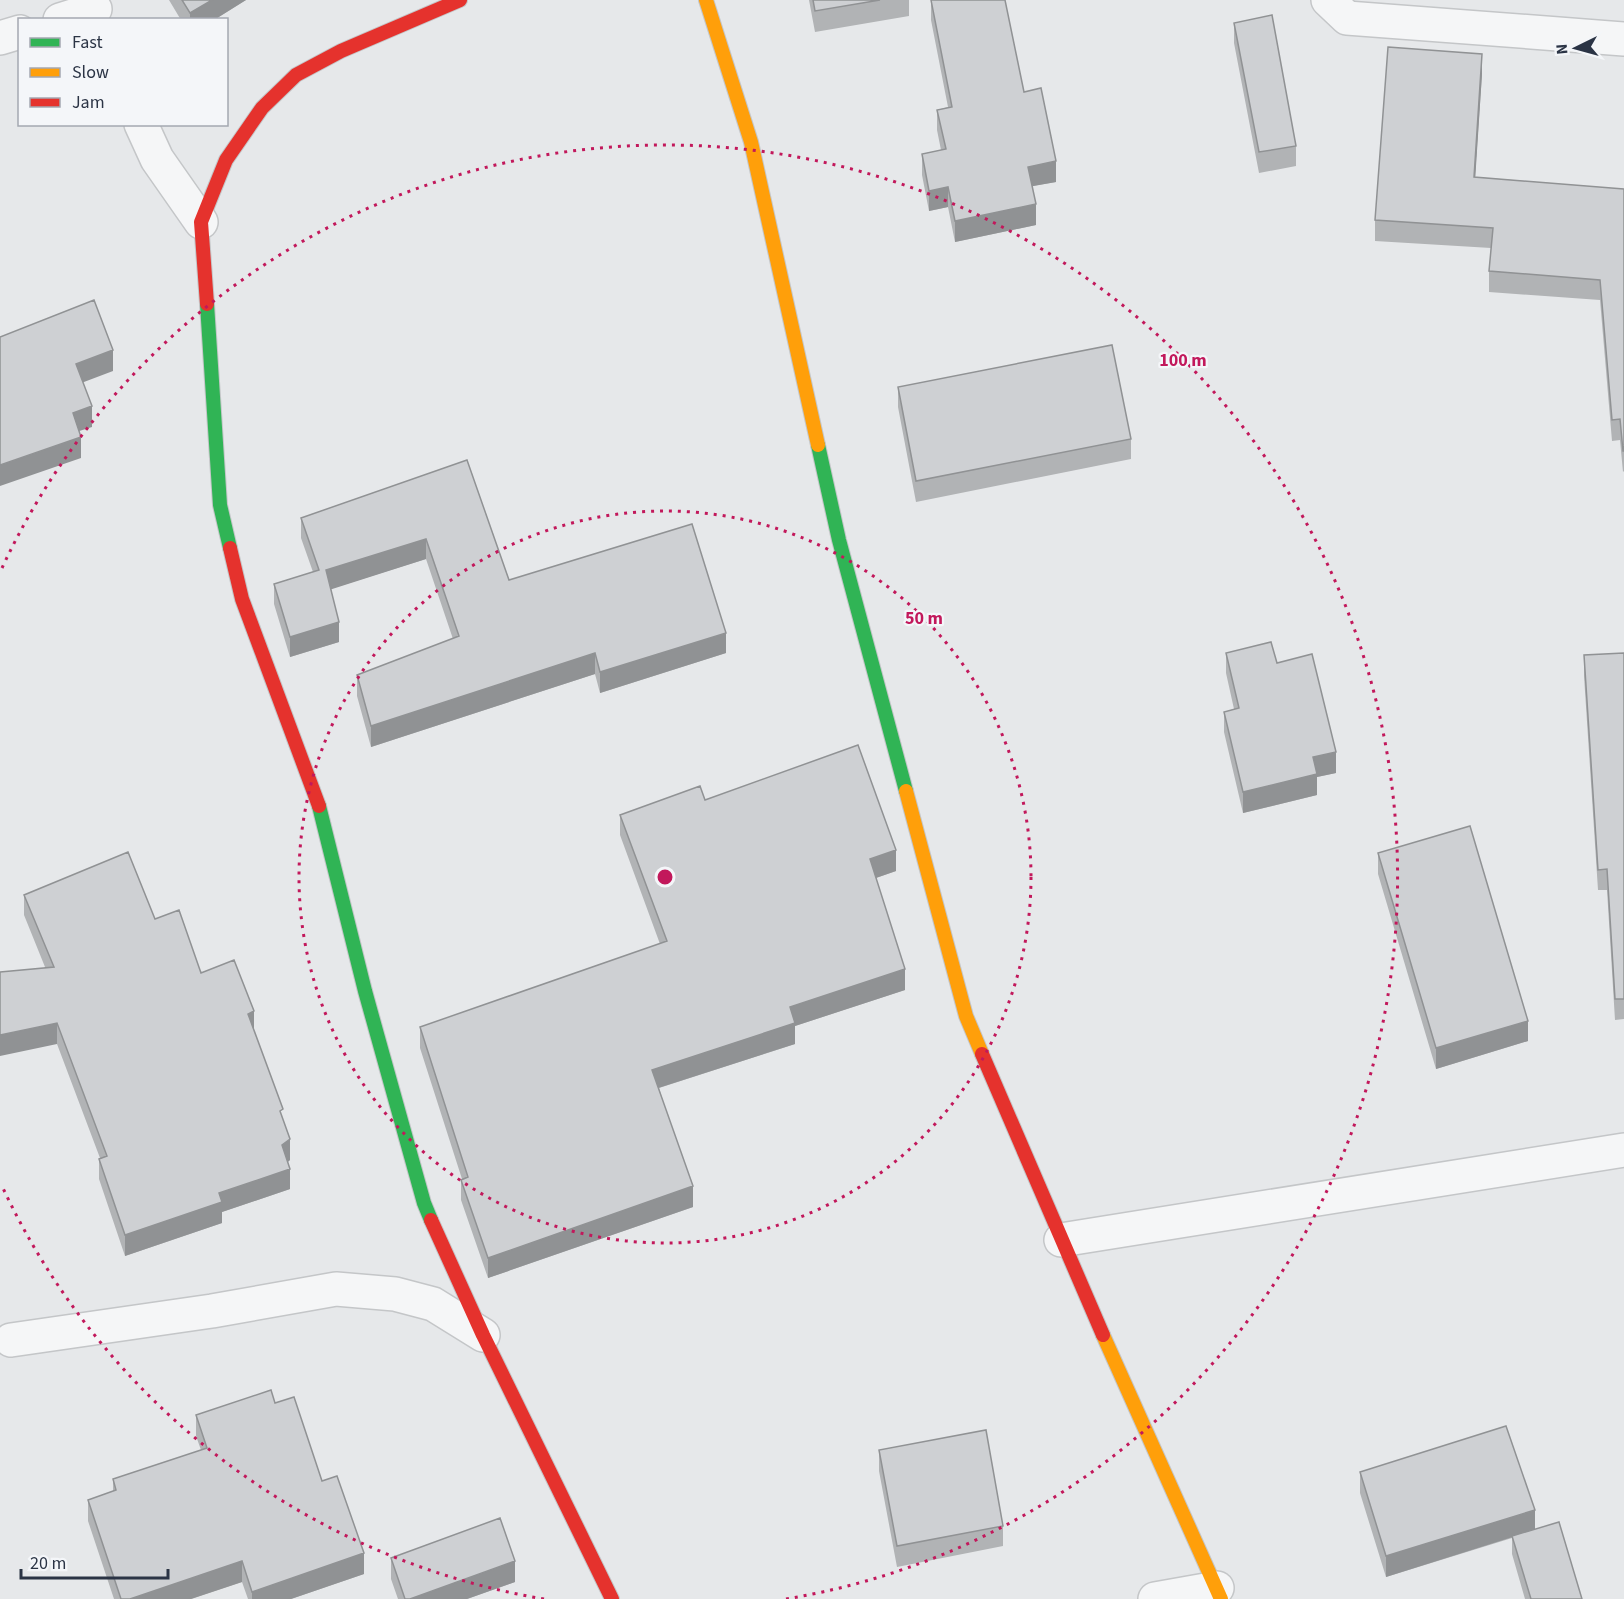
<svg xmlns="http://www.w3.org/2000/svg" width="1624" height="1599" font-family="'Source Sans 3',sans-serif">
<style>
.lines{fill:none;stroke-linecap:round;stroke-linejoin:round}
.street-casing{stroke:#c4c6c8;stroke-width:36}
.fast-casing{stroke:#c4c6c8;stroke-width:16}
.slow-casing{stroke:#c4c6c8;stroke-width:16}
.jam-casing{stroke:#c4c6c8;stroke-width:16}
.street{stroke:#f5f6f7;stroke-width:33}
.fast{stroke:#30b455;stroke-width:14}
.slow{stroke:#ff9f0a;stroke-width:14}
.jam{stroke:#e5322d;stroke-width:14}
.wall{fill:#b1b3b5}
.shaded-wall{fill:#909294}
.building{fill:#ced0d3;stroke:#909294;stroke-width:1.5}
.ring{fill:none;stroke:#c2185b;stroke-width:3;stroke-dasharray:3 6}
.centre{fill:#c2185b;stroke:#f4f6f9;stroke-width:3}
.ring-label{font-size:18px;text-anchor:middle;font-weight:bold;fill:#c2185b;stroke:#f4f6f9;stroke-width:4.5;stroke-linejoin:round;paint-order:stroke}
</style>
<rect width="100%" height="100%" fill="#e6e8ea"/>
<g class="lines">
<g class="street-casing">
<path id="street" d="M 1328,0 L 1347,18 L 1624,39
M 60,20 L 95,9
M 0,38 L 20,32
M 141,124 L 157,159 L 201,222
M 1061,1240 L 1624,1150
M 11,1340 L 212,1311 L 336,1289 L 395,1294 L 433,1304 L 483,1335
M 1155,1599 L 1217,1588"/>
</g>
<g class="fast-casing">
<path id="fast" d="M 207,304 L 220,505 L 230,548
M 818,445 L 839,540 L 906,791
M 319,806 L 365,991 L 424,1203 L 431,1220"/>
</g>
<g class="slow-casing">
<path id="slow" d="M 706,0 L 751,142 L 818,445
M 906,791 L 966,1016 L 982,1054
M 1103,1335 L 1221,1599"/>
</g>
<g class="jam-casing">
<path id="jam" d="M 207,304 L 201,222 L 226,160 L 262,108 L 296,75 L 341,51 L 460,0
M 230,548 L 242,599 L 319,806
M 982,1054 L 1103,1335
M 431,1220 L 483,1335 L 612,1599"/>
</g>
<use href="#street" class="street"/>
<use href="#fast" class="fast"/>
<use href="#slow" class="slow"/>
<use href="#jam" class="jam"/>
</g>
<path class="wall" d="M 169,0 L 246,0 L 214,20 L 181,20 Z
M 809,0 L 909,0 L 909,16 L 815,32 Z
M 931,0 L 1024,92 L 1056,182 L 1032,186 L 1036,225 L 955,242 L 948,207 L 929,211 L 922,175 L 922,154 L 941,150 L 937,130 L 937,110 L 948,107 L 931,20 Z
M 1234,23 L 1296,146 L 1296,166 L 1259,173 L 1234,43 Z
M 1482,74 L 1475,177 L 1624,189 L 1624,471 L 1623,472 L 1620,440 L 1612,441 L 1600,300 L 1489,292 L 1489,271 L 1491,248 L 1375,241 L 1375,220 Z
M 898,387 L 1131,439 L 1131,459 L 916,502 L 898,407 Z
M 467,460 L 509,580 L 726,653 L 600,693 L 595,674 L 371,747 L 357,696 L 357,675 L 453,639 L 426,559 L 330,589 L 339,642 L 290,657 L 274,604 L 274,584 L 313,572 L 301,538 L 301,518 Z
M 1226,653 L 1277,663 L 1336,773 L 1317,777 L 1317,795 L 1243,813 L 1224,732 L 1224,712 L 1234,709 L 1226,673 Z
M 1624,653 L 1624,1019 L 1615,1020 L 1607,890 L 1598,890 L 1584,676 L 1584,655 Z
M 705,800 L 896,871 L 876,878 L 905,990 L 795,1026 L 795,1044 L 659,1088 L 693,1207 L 488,1278 L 461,1200 L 461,1180 L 462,1179 L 420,1048 L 420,1027 L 660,944 L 620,835 L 620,815 Z
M 1378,853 L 1528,1041 L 1436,1069 L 1378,874 Z
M 24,895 L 155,919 L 254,1031 L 283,1120 L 290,1160 L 288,1162 L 290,1189 L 222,1212 L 222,1223 L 125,1256 L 99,1179 L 99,1159 L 100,1158 L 57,1044 L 45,967 L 24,915 Z
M 275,1403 L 322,1481 L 364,1574 L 291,1599 L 248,1599 L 242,1582 L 191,1599 L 114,1599 L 88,1521 L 88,1500 L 113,1491 L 113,1479 L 201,1450 L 196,1436 L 196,1415 Z
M 879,1450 L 1003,1526 L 1003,1546 L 897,1567 L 879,1471 Z
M 1360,1472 L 1535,1529 L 1582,1599 L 1525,1599 L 1512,1554 L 1512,1538 L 1386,1577 L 1360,1493 Z
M 391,1558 L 515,1582 L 467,1599 L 398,1599 L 391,1579 Z"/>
<path class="shaded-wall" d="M 212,0 L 246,0 L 214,20 L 190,20 L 190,13 Z
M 1482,54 L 1482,74 L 1474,197 L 1474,177 Z
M 1056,161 L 1056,182 L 1028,187 L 1028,167 Z
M 948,187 L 948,207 L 929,211 L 929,191 Z
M 1036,204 L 1036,225 L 955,242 L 955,221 Z
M 113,350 L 113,371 L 76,385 L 76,364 Z
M 92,406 L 92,427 L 73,433 L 73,413 Z
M 81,437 L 81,458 L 0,486 L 0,465 Z
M 426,539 L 426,559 L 326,591 L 326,570 Z
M 339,622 L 339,642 L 290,657 L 290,637 Z
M 726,633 L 726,653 L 600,693 L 600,672 Z
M 595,653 L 595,674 L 371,747 L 371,726 Z
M 1336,752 L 1336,773 L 1317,777 L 1317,795 L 1243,813 L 1243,792 L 1313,757 Z
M 896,850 L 896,871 L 870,880 L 870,859 Z
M 905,969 L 905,990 L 795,1026 L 795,1044 L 652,1090 L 652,1070 L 790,1007 Z
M 254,1011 L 254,1032 L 248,1014 Z
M 1528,1021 L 1528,1041 L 1436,1069 L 1436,1048 Z
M 57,1023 L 57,1044 L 0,1056 L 0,1035 Z
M 290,1139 L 290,1160 L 282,1166 L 282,1145 Z
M 290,1169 L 290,1189 L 222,1212 L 222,1223 L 125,1256 L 125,1235 L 219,1193 Z
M 693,1186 L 693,1207 L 488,1278 L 488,1258 Z
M 1535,1510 L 1535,1530 L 1386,1577 L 1386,1556 Z
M 364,1553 L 364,1574 L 291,1599 L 252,1599 L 252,1592 Z
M 242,1561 L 242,1582 L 191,1599 L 130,1599 Z
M 515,1561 L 515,1582 L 467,1599 L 410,1599 Z"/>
<path class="building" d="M 182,0 L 212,0 L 190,13 Z
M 813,0 L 880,0 L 815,11 Z
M 931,0 L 1005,0 L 1024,92 L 1041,88 L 1056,161 L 1028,167 L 1036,204 L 955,221 L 948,187 L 929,191 L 922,154 L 946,149 L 937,110 L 952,107 Z
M 1272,15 L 1296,146 L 1259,152 L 1234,23 Z
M 1388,47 L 1482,54 L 1474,177 L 1624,189 L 1624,451 L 1623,451 L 1620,419 L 1612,420 L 1600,280 L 1489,271 L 1493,228 L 1375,220 Z
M 94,300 L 113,350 L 76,364 L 92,406 L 73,413 L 81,437 L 0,465 L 0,337 Z
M 1112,345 L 1131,439 L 916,481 L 898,387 Z
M 467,460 L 509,580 L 692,524 L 726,633 L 600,672 L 595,653 L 371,726 L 357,675 L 459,636 L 426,539 L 326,570 L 339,622 L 290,637 L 274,584 L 319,570 L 301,518 Z
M 1271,642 L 1277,663 L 1312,654 L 1336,752 L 1313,757 L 1317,774 L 1243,792 L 1224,712 L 1239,708 L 1226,653 Z
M 1624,653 L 1624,999 L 1615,999 L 1607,869 L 1598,870 L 1584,655 Z
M 858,745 L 896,850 L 870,859 L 905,969 L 790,1007 L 795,1023 L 652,1070 L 693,1186 L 488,1258 L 461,1180 L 468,1177 L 420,1027 L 667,941 L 620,815 L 700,786 L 705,800 Z
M 1470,826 L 1528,1021 L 1436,1048 L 1378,853 Z
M 128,852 L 155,919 L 179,910 L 201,973 L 234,960 L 254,1011 L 248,1014 L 283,1109 L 280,1111 L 290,1139 L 282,1145 L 290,1169 L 219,1193 L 222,1202 L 125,1235 L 99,1159 L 107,1156 L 57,1023 L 0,1035 L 0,972 L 54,967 L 24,895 Z
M 271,1390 L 275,1403 L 294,1397 L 322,1481 L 337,1476 L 364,1553 L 252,1592 L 242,1561 L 130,1599 L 121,1599 L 88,1500 L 116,1490 L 113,1479 L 207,1448 L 196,1415 Z
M 1506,1426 L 1535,1510 L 1386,1556 L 1360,1472 Z
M 986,1430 L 1003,1526 L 897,1546 L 879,1450 Z
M 500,1518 L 515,1561 L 410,1599 L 405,1599 L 391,1558 Z
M 1559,1522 L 1582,1599 L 1531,1599 L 1512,1536 Z"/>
<g class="ring">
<circle cx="665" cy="877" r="366"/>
<path d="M544 1599A732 732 0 0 1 2 1186M2 568A732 732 0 1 1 786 1599"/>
</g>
<circle cx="665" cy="877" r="9" class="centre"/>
<g class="ring-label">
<text x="1183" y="366">100 m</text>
<text x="924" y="624">50 m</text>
</g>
<rect x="18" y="18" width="210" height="108" fill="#f4f6f9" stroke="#a4a8b1" stroke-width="1.5"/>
<rect x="30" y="38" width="30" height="9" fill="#30b455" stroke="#a4a8b1" stroke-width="1.5"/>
<text x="72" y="48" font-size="18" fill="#2b3445">Fast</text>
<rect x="30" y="68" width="30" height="9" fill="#ff9f0a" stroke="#a4a8b1" stroke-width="1.5"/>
<text x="72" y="78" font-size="18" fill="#2b3445">Slow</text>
<rect x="30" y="98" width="30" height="9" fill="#e5322d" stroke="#a4a8b1" stroke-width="1.5"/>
<text x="72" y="108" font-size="18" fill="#2b3445">Jam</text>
<g transform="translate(1576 48) rotate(265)" stroke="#f4f6f9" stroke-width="4.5" paint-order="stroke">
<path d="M0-4.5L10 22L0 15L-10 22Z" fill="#2b3445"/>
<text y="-9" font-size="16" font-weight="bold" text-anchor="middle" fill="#2b3445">N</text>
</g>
<path d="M21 1569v9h147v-9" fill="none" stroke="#2b3445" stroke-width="3"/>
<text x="30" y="1569" font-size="18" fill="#2b3445" stroke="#f4f6f9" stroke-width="4.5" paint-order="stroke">20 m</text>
</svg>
